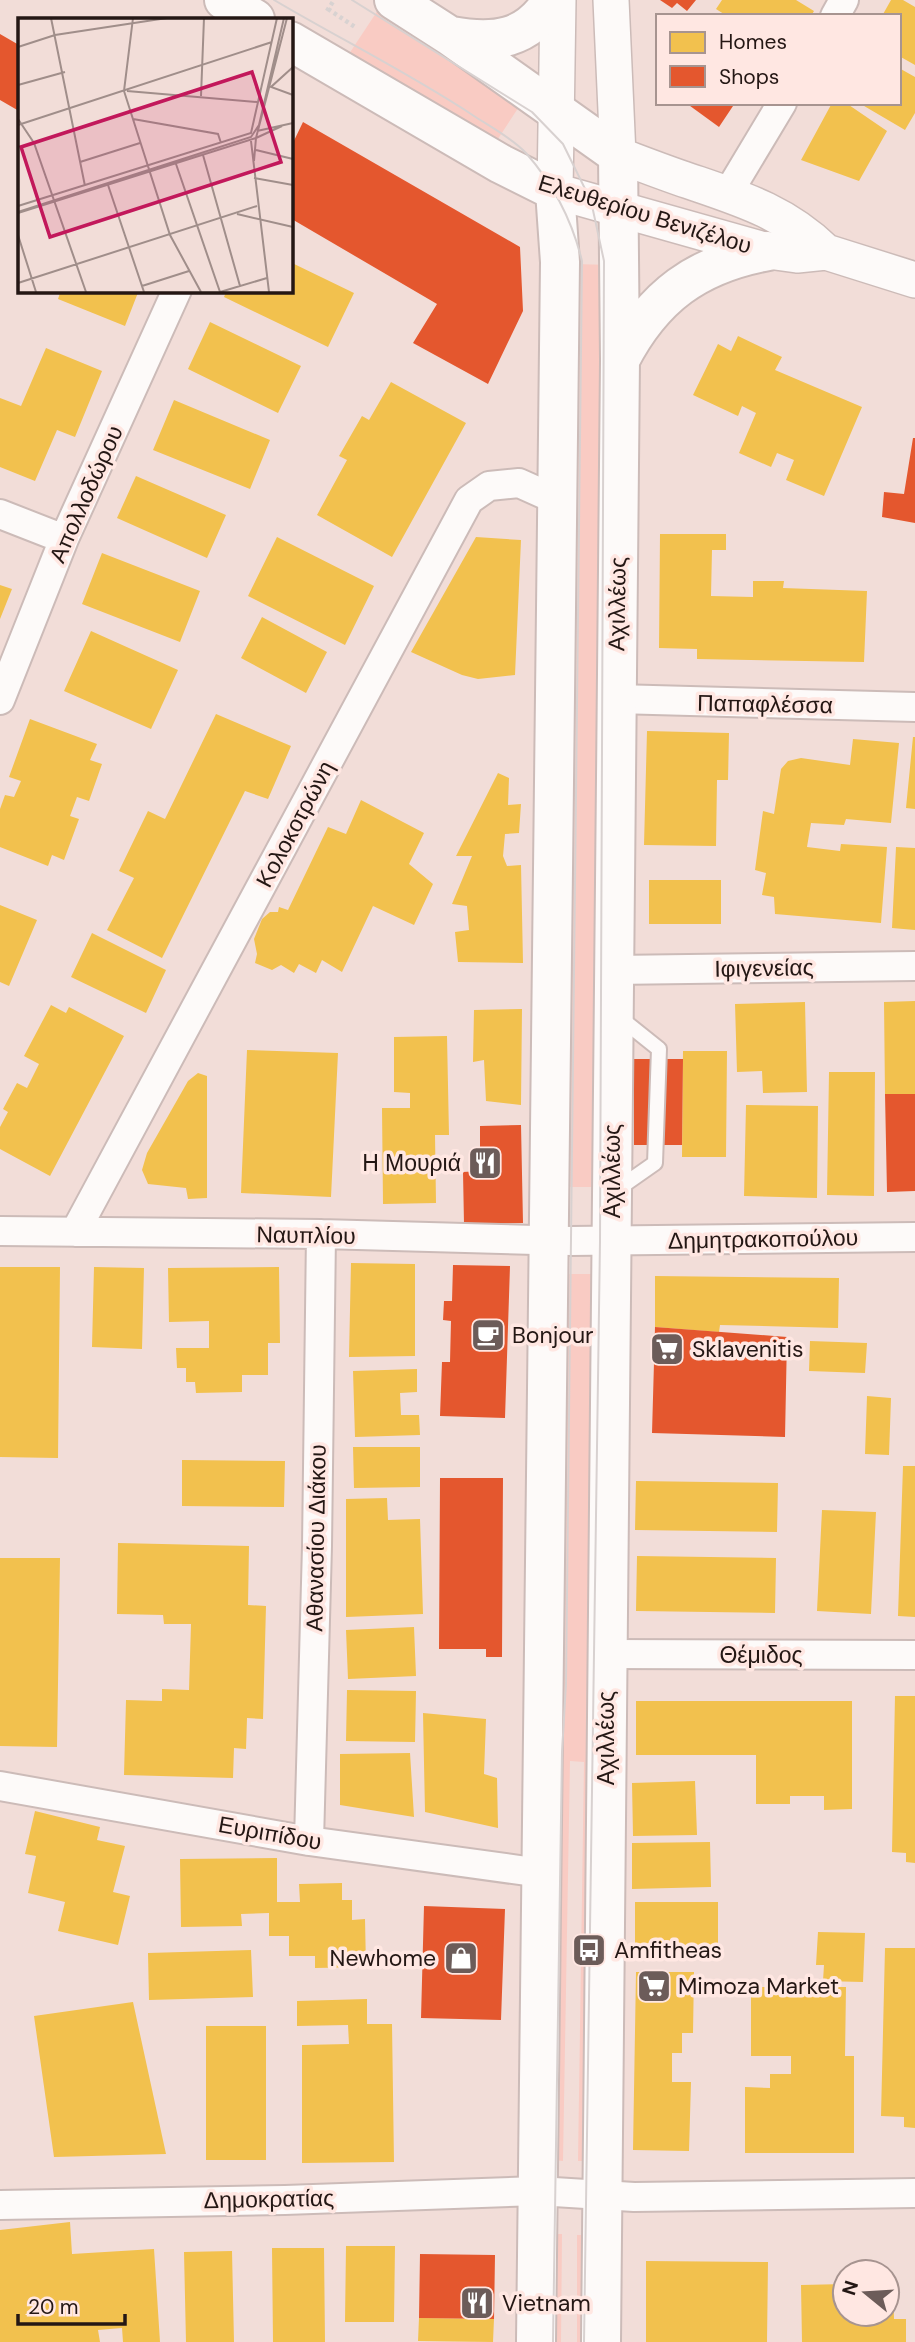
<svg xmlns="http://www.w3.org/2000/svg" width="915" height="2342" font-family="'DM Sans',sans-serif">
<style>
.green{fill:#f9cbc3}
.homes{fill:#f2c14e}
.shops{fill:#e4572e}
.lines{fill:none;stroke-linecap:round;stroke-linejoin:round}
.service-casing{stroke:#ccbbb8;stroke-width:18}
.minor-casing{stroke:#ccbbb8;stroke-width:32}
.tertiary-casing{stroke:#ccbbb8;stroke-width:38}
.secondary-casing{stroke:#ccbbb8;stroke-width:42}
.path{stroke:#d8d2d1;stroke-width:4.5;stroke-dasharray:3.5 3.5;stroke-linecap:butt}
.service{stroke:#fdfaf9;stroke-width:14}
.minor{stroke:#fdfaf9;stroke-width:28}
.tertiary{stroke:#fdfaf9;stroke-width:35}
.secondary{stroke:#fdfaf9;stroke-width:38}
.tram{stroke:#d8d1d0;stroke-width:2}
.labels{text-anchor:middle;stroke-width:7;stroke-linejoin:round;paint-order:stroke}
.street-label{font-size:23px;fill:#241714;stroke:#ffe7e2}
.poi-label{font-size:23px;fill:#241714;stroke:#ffe7e2;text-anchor:start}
.inset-road{fill:none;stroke:#a08e8a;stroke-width:2}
.view{fill:#c2185b;fill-opacity:0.15;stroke:#c2185b;stroke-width:3.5}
.inset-edge{fill:none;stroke:#241714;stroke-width:3.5}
</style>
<rect width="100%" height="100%" fill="#f2ddd8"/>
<path class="green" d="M 380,7 L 524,99 L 492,148 L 345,60 Z
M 574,264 L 611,265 L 603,1187 L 566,1187 Z
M 566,1274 L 604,1274 L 591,2161 L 578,2161 L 584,1762 L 570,1761 L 563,2161 L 552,2160 Z
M 550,2234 L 562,2234 L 561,2342 L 549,2342 Z
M 577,2235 L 591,2235 L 590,2342 L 577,2342 Z"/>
<path class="homes" d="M 722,0 L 796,0 L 814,11 L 811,16 L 727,16 L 716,9 Z
M 891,0 L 903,0 L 915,7 L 915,65 L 899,56 L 899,16 L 882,16 Z
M 899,68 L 915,77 L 915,113 L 905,130 L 859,103 L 899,103 Z
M 832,103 L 846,103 L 887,131 L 859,181 L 801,160 Z
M 290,262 L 354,293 L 328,347 L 224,297 L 227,290 L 290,290 Z
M 61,290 L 139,290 L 125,326 L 58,299 Z
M 210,322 L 301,366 L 278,413 L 188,369 Z
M 738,336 L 782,357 L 775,370 L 862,407 L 824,496 L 786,480 L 794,460 L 777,453 L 771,467 L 739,453 L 756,413 L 742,406 L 738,416 L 693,395 L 718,344 L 731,351 Z
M 46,348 L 102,371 L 75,437 L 57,430 L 35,481 L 0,467 L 0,398 L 21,406 Z
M 391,382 L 466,423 L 392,557 L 317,515 L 347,460 L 339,456 L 362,416 L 369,420 Z
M 174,400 L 270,440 L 250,489 L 153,450 Z
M 136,476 L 226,515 L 207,558 L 117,518 Z
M 660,534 L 726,534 L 726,550 L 712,550 L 711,596 L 753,597 L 753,581 L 784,581 L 783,588 L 867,591 L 864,662 L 697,659 L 697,649 L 659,648 Z
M 277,537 L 374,586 L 345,645 L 248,596 Z
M 476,537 L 521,540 L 515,675 L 478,679 L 462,675 L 411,652 Z
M 102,553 L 200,591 L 180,642 L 82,604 Z
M 0,585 L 12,589 L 0,619 Z
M 262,617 L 327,652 L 306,693 L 241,658 Z
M 91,631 L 178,670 L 151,729 L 64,691 Z
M 216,714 L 291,746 L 268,799 L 245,791 L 162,958 L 107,930 L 134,878 L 119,871 L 148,811 L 165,819 Z
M 30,719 L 97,744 L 90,760 L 102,764 L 89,801 L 77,797 L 70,816 L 79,819 L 64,860 L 52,855 L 48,866 L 0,847 L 0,809 L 5,795 L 14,797 L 21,781 L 9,777 Z
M 647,731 L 729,733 L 728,780 L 717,780 L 716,846 L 644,845 Z
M 913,737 L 915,737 L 915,809 L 906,808 Z
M 853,739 L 899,743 L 891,823 L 846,819 L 844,825 L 811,823 L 807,847 L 840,851 L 841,844 L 887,847 L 881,923 L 775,914 L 774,897 L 762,895 L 766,873 L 755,870 L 763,811 L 774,814 L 781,769 L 788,761 L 801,758 L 850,765 Z
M 498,773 L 509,778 L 508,805 L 521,804 L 519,833 L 505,834 L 503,856 L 507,866 L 521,865 L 523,963 L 458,962 L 455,932 L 469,930 L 467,906 L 452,904 L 472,856 L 456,856 Z
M 361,800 L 424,833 L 409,864 L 433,884 L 414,925 L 373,906 L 342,972 L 322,960 L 316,973 L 299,964 L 294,973 L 281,965 L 272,970 L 255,963 L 257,954 L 254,939 L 262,919 L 270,912 L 278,912 L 279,907 L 288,910 L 328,827 L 346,834 Z
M 896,847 L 915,848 L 915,930 L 892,928 Z
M 649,880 L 721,880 L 721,924 L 649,924 Z
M 0,905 L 37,920 L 9,986 L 0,982 Z
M 92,933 L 166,970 L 146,1013 L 71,977 Z
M 915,1001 L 915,1094 L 885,1094 L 884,1002 Z
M 805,1002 L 807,1092 L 763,1093 L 762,1071 L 737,1072 L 735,1004 Z
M 51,1005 L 66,1013 L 69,1007 L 124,1036 L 50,1176 L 0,1149 L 0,1127 L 8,1112 L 3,1109 L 17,1083 L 27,1088 L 39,1064 L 24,1056 Z
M 522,1009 L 521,1105 L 486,1101 L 484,1060 L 473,1062 L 474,1010 Z
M 447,1036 L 449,1135 L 435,1135 L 436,1203 L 383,1204 L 382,1108 L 410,1108 L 410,1093 L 394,1092 L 394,1037 Z
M 247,1050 L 338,1053 L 331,1197 L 241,1193 Z
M 683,1051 L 727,1051 L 726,1157 L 682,1157 Z
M 829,1072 L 875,1072 L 874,1196 L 827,1195 Z
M 198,1073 L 207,1076 L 207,1198 L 188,1199 L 186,1188 L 148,1184 L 142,1170 L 147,1153 L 188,1081 Z
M 746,1105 L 818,1106 L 817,1198 L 744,1196 Z
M 351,1263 L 415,1264 L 415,1356 L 349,1357 Z
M 0,1267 L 60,1267 L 58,1458 L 0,1457 Z
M 94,1267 L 144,1268 L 142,1349 L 92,1347 Z
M 279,1267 L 280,1343 L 268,1343 L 268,1375 L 242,1375 L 242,1392 L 196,1393 L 195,1382 L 186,1382 L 186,1368 L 177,1368 L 176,1348 L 209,1348 L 209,1321 L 169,1322 L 168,1268 Z
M 655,1276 L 839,1278 L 838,1328 L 720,1325 L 719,1332 L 655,1327 Z
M 810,1341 L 867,1343 L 865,1373 L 809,1371 Z
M 417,1369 L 417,1392 L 400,1393 L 401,1415 L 419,1415 L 420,1435 L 355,1437 L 353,1371 Z
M 867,1396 L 891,1398 L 889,1455 L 865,1454 Z
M 353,1447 L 420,1447 L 420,1487 L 354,1488 Z
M 182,1460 L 285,1461 L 284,1507 L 182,1506 Z
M 903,1466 L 915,1466 L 915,1617 L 898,1616 Z
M 636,1481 L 778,1483 L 777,1532 L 635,1530 Z
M 387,1498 L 388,1520 L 420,1519 L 423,1614 L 346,1617 L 346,1499 Z
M 822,1510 L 876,1512 L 871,1614 L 817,1611 Z
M 118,1543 L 249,1546 L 248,1605 L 266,1606 L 263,1719 L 247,1718 L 246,1749 L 234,1748 L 233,1778 L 124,1775 L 126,1700 L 162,1701 L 162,1689 L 189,1690 L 191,1624 L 164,1624 L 163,1615 L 117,1614 Z
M 637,1556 L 776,1558 L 775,1613 L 636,1611 Z
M 0,1558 L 60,1558 L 57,1747 L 0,1746 Z
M 414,1627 L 416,1676 L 348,1679 L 346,1630 Z
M 347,1690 L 416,1691 L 415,1742 L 346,1741 Z
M 895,1696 L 915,1696 L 915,1863 L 906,1862 L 906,1853 L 892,1852 Z
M 636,1701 L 852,1701 L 852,1809 L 824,1810 L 824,1796 L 790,1796 L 790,1804 L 756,1804 L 756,1755 L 636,1755 Z
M 423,1713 L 486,1719 L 484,1774 L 497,1778 L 498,1828 L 425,1812 Z
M 410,1753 L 414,1817 L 340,1805 L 340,1754 Z
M 695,1781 L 697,1835 L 633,1836 L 632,1783 Z
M 35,1811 L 100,1827 L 97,1840 L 125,1846 L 113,1892 L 130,1896 L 118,1945 L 58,1931 L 65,1902 L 28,1893 L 36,1856 L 25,1854 Z
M 710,1842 L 711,1887 L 632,1889 L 632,1843 Z
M 277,1858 L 277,1902 L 300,1902 L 299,1884 L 342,1883 L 342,1900 L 352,1900 L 352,1920 L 365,1919 L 366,1967 L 315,1968 L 315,1956 L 289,1956 L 289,1936 L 269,1936 L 269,1913 L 241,1914 L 242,1926 L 181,1927 L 180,1859 Z
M 635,1902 L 718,1902 L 718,1952 L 635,1951 Z
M 818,1932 L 865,1933 L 863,1982 L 823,1981 L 824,1965 L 816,1965 Z
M 885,1948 L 915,1948 L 915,2128 L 904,2127 L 904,2117 L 881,2116 Z
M 251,1950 L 253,1997 L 149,2000 L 148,1953 Z
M 636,1972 L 694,1972 L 693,2033 L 682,2033 L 682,2053 L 672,2053 L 672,2082 L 691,2082 L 689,2151 L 633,2150 Z
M 751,1987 L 846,1987 L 845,2056 L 854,2056 L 854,2153 L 745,2153 L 745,2087 L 770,2088 L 770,2074 L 791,2074 L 791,2056 L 751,2056 Z
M 367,1999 L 367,2024 L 392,2024 L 394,2162 L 302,2163 L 302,2045 L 349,2044 L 348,2025 L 297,2026 L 297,2001 Z
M 133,2002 L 166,2154 L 54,2157 L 34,2016 Z
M 206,2026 L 266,2026 L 266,2160 L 206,2160 Z
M 70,2222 L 72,2254 L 154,2249 L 160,2342 L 123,2342 L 122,2328 L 98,2330 L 100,2342 L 0,2342 L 0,2230 Z
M 346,2246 L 395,2246 L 394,2322 L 345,2322 Z
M 272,2248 L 324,2248 L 325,2342 L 273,2342 Z
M 232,2251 L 234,2342 L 186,2342 L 184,2252 Z
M 646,2261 L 768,2262 L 767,2342 L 646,2342 Z
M 887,2283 L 893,2283 L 894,2319 L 906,2319 L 906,2342 L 802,2342 L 801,2285 L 845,2284 L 845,2314 L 887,2314 Z
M 419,2318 L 494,2319 L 493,2342 L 418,2341 Z"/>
<path class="shops" d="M 660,0 L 696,0 L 687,11 L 677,3 L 672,8 Z
M 0,34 L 19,45 L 19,111 L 0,100 Z
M 686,103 L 735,103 L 719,127 Z
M 303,122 L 520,247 L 523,311 L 488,384 L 413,343 L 437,304 L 290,218 L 290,149 Z
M 913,438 L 915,438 L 915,523 L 882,517 L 884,492 L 904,494 Z
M 634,1059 L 683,1059 L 682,1145 L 634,1145 Z
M 885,1094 L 915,1094 L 915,1191 L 887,1192 Z
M 521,1125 L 523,1223 L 464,1224 L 463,1172 L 480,1171 L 480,1126 Z
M 453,1265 L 510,1266 L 505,1418 L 440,1416 L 442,1362 L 450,1362 L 451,1321 L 443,1320 L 444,1301 L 452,1301 Z
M 655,1327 L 787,1337 L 785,1437 L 652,1433 Z
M 440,1478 L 503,1478 L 502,1657 L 486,1657 L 486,1649 L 439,1649 Z
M 424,1906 L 505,1909 L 501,2020 L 421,2018 Z
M 420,2254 L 495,2255 L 494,2319 L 419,2318 Z"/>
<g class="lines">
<g class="service-casing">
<path id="service" d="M 615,1191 L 655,1163 L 659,1049 L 619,1017"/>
</g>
<g class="minor-casing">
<path id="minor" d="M 835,16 L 844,0
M 728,193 L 782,103
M 0,514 L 64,539
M 616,699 L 915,707
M 0,700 L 64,539 L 177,290
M 613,970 L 915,966
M 0,1231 L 321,1234 L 571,1241 L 915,1237
M 75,1232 L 469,500 L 489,486 L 519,483 L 557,500
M 607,1654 L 915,1655
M 0,1786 L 309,1841 L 541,1873
M 309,1841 L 317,1546 L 321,1234
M 0,2205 L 285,2200 L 538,2191 L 634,2197 L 915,2193"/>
</g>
<g class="tertiary-casing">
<path id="tertiary" d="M 558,0 L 555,191 L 768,251 L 797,255 L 826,252 L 915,280
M 611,0 L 618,155 C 642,164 665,173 689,181 C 742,199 785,212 826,252"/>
</g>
<g class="secondary-casing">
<path id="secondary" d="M 224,0 L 255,19
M 394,0 L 450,36 L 618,155 L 620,360 L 601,2342
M 451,36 C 494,44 528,40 552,0
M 290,41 L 501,164 L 555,191 L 560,262 L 536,2342
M 620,360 C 653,296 697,264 768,251"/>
</g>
<path class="path" d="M 328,9 L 355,27
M 327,11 L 334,0"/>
<use href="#service" class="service"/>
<use href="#minor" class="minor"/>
<use href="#tertiary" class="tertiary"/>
<use href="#secondary" class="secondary"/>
<path class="tram" d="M 274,0 C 340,39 409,73 474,116 C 491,127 512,138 526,153 C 554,185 572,220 582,261 L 566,1684 L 562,1752 L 553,2342
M 352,0 L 532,112 L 563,144 L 591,201 L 604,261 L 600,1241 L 584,2342"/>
</g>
<defs>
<g id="restaurant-square" transform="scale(1.75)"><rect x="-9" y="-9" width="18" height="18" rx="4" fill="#6c5c59" stroke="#ffe7e2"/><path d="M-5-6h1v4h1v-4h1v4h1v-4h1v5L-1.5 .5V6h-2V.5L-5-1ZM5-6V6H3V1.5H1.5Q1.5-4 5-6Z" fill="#fff"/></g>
<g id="cafe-square" transform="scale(1.75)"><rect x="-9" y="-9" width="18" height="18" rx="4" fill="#6c5c59" stroke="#ffe7e2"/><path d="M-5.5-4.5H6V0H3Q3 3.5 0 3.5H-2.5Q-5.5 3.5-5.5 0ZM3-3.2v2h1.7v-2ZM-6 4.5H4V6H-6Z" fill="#fff"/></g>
<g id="supermarket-square" transform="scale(1.75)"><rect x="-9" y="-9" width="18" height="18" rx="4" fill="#6c5c59" stroke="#ffe7e2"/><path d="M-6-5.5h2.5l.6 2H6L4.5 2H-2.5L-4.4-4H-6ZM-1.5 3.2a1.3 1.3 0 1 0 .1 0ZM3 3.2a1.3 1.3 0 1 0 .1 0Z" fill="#fff"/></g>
<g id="bus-square" transform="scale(1.75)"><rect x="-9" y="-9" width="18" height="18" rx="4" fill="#6c5c59" stroke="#ffe7e2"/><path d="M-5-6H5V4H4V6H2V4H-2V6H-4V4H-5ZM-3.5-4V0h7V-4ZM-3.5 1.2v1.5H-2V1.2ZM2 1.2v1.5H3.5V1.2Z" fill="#fff"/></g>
<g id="shop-square" transform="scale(1.75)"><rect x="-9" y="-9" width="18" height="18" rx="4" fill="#6c5c59" stroke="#ffe7e2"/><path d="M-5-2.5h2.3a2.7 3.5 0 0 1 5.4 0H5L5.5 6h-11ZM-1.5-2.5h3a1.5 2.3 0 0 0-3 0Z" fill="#fff"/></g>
</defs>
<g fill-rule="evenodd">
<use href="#restaurant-square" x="485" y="1163"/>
<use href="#cafe-square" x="488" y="1335"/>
<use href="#supermarket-square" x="667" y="1349"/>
<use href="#bus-square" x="589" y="1950"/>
<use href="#shop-square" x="461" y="1958"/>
<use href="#supermarket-square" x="654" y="1986"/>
<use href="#restaurant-square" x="477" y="2303"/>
</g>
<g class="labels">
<g class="street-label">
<text transform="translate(645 214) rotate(17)" y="8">Ελευθερίου Βενιζέλου</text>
<text transform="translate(86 494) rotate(-66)" y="8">Απολλοδώρου</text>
<text transform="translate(617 604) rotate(-89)" y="8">Αχιλλέως</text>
<text transform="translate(765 704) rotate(1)" y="8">Παπαφλέσσα</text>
<text transform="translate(295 824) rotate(-62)" y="8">Κολοκοτρώνη</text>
<text transform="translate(764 968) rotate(-1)" y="8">Ιφιγενείας</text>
<text transform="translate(612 1171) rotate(-90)" y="8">Αχιλλέως</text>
<text transform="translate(306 1235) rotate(1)" y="8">Ναυπλίου</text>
<text transform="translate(763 1239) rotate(-1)" y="8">Δημητρακοπούλου</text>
<text transform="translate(316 1538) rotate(-89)" y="8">Αθανασίου Διάκου</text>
<text x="761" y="1663">Θέμιδος</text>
<text transform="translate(606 1738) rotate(-90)" y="8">Αχιλλέως</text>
<text transform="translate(270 1833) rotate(10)" y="8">Ευριπίδου</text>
<text transform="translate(269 2199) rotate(-1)" y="8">Δημοκρατίας</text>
</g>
<g class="poi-label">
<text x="461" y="1171" text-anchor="end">Η Μουριά</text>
<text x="512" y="1343">Bonjour</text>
<text x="692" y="1357">Sklavenitis</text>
<text x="614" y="1958">Amfitheas</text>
<text x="436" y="1966" text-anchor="end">Newhome</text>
<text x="678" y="1994">Mimoza Market</text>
<text x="502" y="2311">Vietnam</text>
</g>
</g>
<g transform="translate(18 18)">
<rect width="275" height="275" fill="#f2ddd8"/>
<path class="inset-road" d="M 33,0 L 67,168M 115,0 L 106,73 L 152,217 L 183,274M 0,29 L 37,17 L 149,0M 275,49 L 253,69 L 275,77M 0,67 L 47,54M 109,73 L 239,84M 183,78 L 186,0M 0,101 L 16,125 L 68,274M 115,101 L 200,116 L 203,125M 0,107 L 254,24M 239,113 L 275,105M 233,123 L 251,274M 238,132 L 275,141M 185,137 L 222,268M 236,143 L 238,120 L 264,108M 62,144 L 122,125M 158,146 L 202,274M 236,160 L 275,167M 90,167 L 126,274M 0,188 L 233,115 L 259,0M 0,194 L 233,119 L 241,107 L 266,0M 0,195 L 238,120 L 269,0M 219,196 L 275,209M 0,217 L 18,274M 0,265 L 239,188M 124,268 L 171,253M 202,274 L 249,260"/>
<path class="view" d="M 234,54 L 263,144 L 32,219 L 3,129 Z"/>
<rect width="275" height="275" class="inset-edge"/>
</g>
<rect x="656" y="14" width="245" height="91" fill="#ffe7e2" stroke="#a79490" stroke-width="2"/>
<rect x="670" y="32" width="35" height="21" fill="#f2c14e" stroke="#a79490" stroke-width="2"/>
<text x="719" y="49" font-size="21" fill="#241714">Homes</text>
<rect x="670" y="66" width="35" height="21" fill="#e4572e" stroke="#a79490" stroke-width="2"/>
<text x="719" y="84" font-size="21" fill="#241714">Shops</text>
<g transform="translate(866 2293) rotate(288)"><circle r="33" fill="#ffe7e2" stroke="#a79490" stroke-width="2"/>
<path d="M0-5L12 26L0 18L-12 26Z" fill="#6c5c59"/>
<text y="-10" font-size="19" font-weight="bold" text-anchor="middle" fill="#241714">N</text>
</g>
<path d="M18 2314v10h107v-10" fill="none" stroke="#241714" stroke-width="3.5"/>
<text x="28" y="2314" font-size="21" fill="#241714" stroke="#ffe7e2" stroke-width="5" paint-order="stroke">20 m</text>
</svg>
